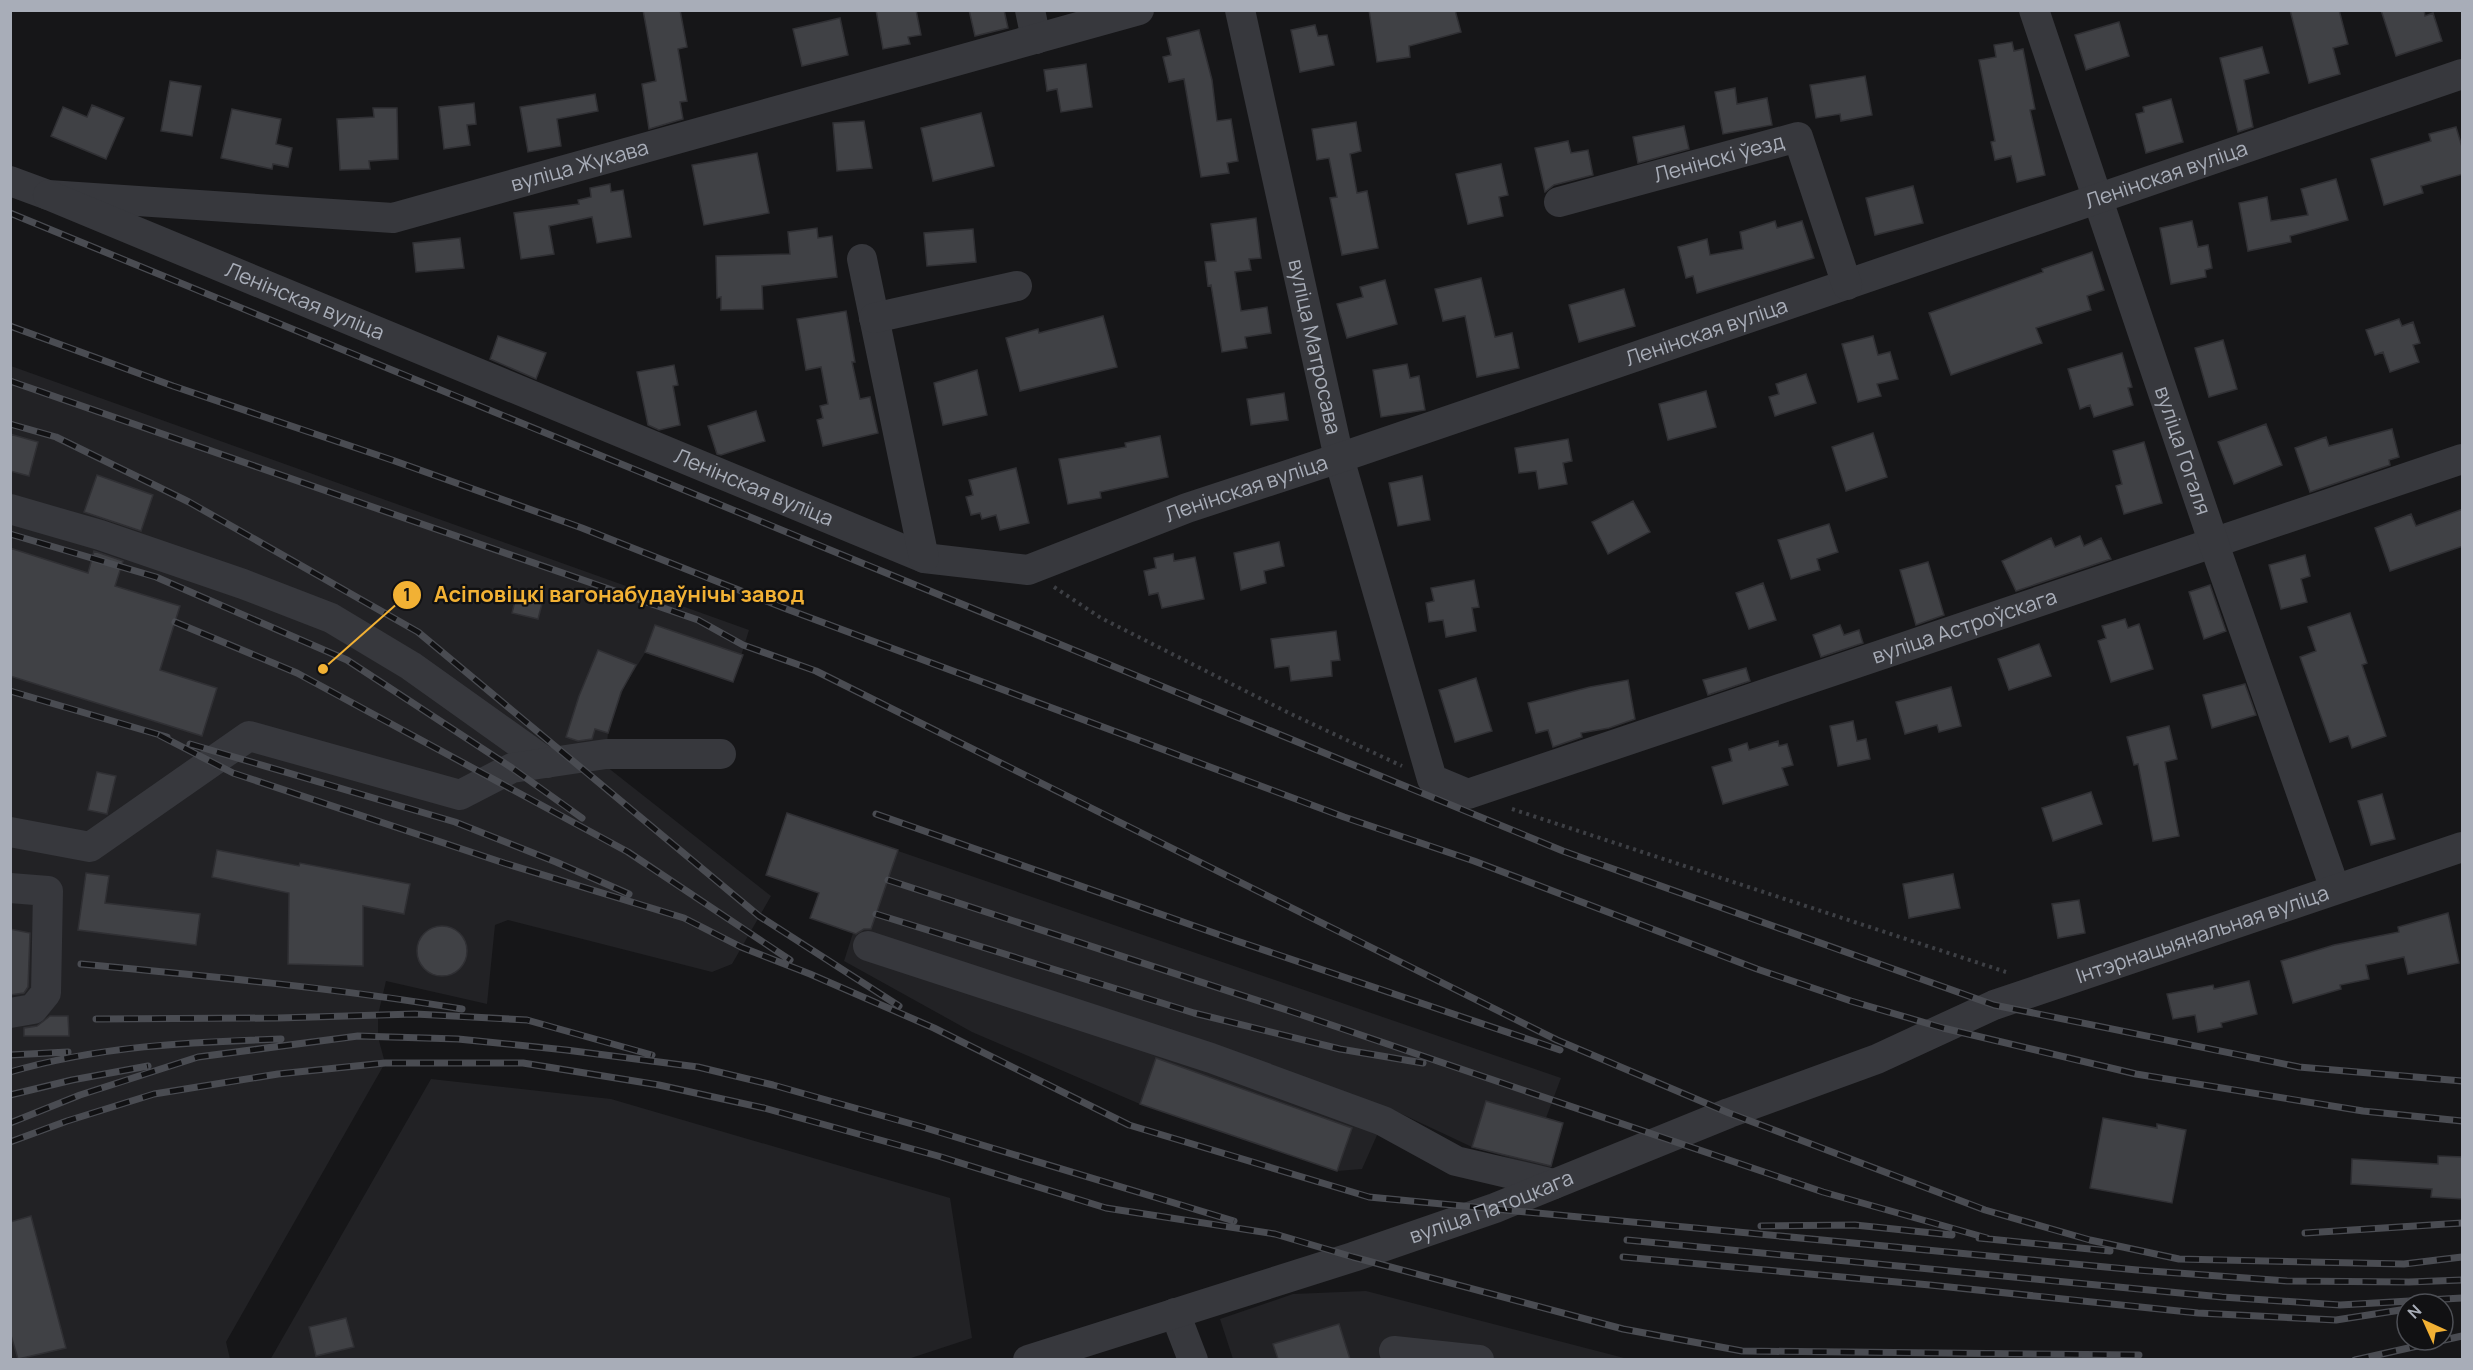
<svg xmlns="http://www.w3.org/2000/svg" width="2473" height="1370" font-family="Manrope,sans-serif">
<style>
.built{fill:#222225}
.building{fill:#404145;stroke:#303034;stroke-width:1.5}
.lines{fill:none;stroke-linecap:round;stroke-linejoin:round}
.path{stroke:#3d3f44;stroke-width:4;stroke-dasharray:3 4.5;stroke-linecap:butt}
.minor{stroke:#37383d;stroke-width:30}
.rail-casing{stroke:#4a4c52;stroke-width:7}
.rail{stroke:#111113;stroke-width:4.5;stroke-dasharray:14;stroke-linecap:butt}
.labels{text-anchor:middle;stroke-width:4.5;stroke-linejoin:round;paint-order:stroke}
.street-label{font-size:21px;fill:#a8adb8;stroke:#111113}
.leader{fill:none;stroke:#f2b134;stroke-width:2}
.callout-dot{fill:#f2b134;stroke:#111113;stroke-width:2}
.mark-label{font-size:18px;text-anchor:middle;font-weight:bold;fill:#111}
.callout-label{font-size:22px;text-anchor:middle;font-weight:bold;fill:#f2b134;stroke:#111113;stroke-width:4.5;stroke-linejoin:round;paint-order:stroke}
</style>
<rect width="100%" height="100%" fill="#161618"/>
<path class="built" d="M 11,366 L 749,630 L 733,682 L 645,653 L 624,687 L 608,733 L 606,754 L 602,763 L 771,896 L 732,964 L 712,972 L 508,920 L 495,925 L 487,1004 L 386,981 L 378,1015 L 378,1037 L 385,1063 L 226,1342 L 230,1359 L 11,1360 Z
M 787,813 L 1561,1078 L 1546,1118 L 1563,1123 L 1550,1170 L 1472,1147 L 1389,1108 L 1362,1169 L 1337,1171 L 1140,1104 L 972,1032 L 844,961 L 853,933 L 810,918 L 819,893 L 766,875 Z
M 431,1079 L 611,1099 L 950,1198 L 972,1338 L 905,1360 L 270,1360 Z
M 1366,1291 L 1628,1359 L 1233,1359 L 1220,1319 L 1293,1294 Z"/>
<path class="building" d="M 643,10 L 680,10 L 687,47 L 678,49 L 687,101 L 680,102 L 683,119 L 649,129 L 642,84 L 656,81 Z
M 876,10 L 916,10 L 921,35 L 908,37 L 910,44 L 883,49 Z
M 969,10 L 1004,10 L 1008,28 L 975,36 Z
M 1369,10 L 1455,10 L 1461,32 L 1409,46 L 1410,57 L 1377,62 Z
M 2290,10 L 2339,10 L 2348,44 L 2333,48 L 2340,74 L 2309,83 Z
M 2381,10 L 2424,10 L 2425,16 L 2433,13 L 2442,41 L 2396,56 Z
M 840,18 L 848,55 L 802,66 L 793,29 Z
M 2119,22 L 2129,56 L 2086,70 L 2075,35 Z
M 1315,25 L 1318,36 L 1327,35 L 1334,65 L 1300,72 L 1291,30 Z
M 1199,30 L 1212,80 L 1217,121 L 1231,119 L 1238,161 L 1227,163 L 1229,173 L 1201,177 L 1184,79 L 1169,82 L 1163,57 L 1171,55 L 1167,38 Z
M 2012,42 L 2014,51 L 2023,49 L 2035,109 L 2030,110 L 2045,175 L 2017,182 L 2011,156 L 1995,160 L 1991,142 L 1995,141 L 1979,60 L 1996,57 L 1994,45 Z
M 2262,47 L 2269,73 L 2244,80 L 2253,127 L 2238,132 L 2220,58 Z
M 1086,64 L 1092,107 L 1061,112 L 1057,89 L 1047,91 L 1044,70 Z
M 1865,76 L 1872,115 L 1841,121 L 1840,114 L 1816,118 L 1810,85 Z
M 170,81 L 201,86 L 192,136 L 161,131 Z
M 1735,88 L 1737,104 L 1767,98 L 1772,125 L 1723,134 L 1715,92 Z
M 595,94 L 598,111 L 557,119 L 561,146 L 528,152 L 520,107 Z
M 2171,99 L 2183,142 L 2146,153 L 2136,114 L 2144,112 L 2143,107 Z
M 474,103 L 476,124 L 467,125 L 470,145 L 444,149 L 439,107 Z
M 92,105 L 124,118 L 106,159 L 51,136 L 63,107 L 87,117 Z
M 373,108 L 397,108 L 398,159 L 369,161 L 370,169 L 340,170 L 337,119 L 374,117 Z
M 232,109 L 281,119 L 276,144 L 292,148 L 288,167 L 273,164 L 272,169 L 221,158 Z
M 981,113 L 994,166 L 933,181 L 921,128 Z
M 864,121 L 872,168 L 837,171 L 833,123 Z
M 1356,122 L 1361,151 L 1350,154 L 1357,193 L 1367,191 L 1378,248 L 1342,255 L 1330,198 L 1337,197 L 1329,158 L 1317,160 L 1312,129 Z
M 1684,126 L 1689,149 L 1638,163 L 1633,137 Z
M 2456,127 L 2463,150 L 2463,174 L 2421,186 L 2423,193 L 2384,205 L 2371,159 L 2431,141 L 2429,134 Z
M 1568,141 L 1571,153 L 1588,150 L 1593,175 L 1554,185 L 1545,192 L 1535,148 Z
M 757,153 L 769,213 L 704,225 L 692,165 Z
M 1501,164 L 1508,195 L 1499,197 L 1503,216 L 1468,224 L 1456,174 Z
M 2336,179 L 2348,220 L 2290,236 L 2291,242 L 2248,251 L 2239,203 L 2267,197 L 2271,221 L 2308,215 L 2301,189 Z
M 610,184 L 611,192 L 623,190 L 631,237 L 597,243 L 592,217 L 549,226 L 554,254 L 521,259 L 514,213 L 579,204 L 578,200 L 591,197 L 590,188 Z
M 1913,186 L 1923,223 L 1875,235 L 1866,198 Z
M 1256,218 L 1261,258 L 1249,259 L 1251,270 L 1235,272 L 1241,311 L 1267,307 L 1271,333 L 1245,337 L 1247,348 L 1222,352 L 1211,285 L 1208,286 L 1205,262 L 1216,261 L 1211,224 Z
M 1775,221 L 1777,228 L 1802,221 L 1814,258 L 1697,293 L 1693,276 L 1686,278 L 1678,247 L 1707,239 L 1710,255 L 1743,249 L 1740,232 Z
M 2192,221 L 2198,247 L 2208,245 L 2212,268 L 2205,270 L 2206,277 L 2171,284 L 2160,228 Z
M 817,228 L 818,238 L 832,236 L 837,277 L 762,286 L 763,309 L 721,310 L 721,297 L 717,298 L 716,256 L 790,254 L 788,232 Z
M 973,229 L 976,262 L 927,266 L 924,233 Z
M 460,238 L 464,268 L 416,272 L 413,243 Z
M 2092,252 L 2104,290 L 2087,296 L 2091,310 L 2036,328 L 2042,343 L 1951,375 L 1929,313 L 2043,272 L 2042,269 Z
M 1481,278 L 1495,337 L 1512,333 L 1519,368 L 1477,377 L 1465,316 L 1443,321 L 1435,289 Z
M 1385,280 L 1397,324 L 1347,338 L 1337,304 L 1363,297 L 1360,287 Z
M 1624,289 L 1635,326 L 1579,342 L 1569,305 Z
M 846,311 L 855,362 L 852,362 L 860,399 L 870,397 L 878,433 L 823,446 L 817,420 L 823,418 L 820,406 L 828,404 L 821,367 L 806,370 L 797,319 Z
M 1103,316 L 1117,367 L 1020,391 L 1006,338 L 1038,329 L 1039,333 Z
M 2399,319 L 2402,326 L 2413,322 L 2420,343 L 2413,345 L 2419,362 L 2390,372 L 2383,352 L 2375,355 L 2366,330 Z
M 498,336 L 546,353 L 536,379 L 490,359 Z
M 1873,336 L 1878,355 L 1890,352 L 1898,379 L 1877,384 L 1881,396 L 1858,402 L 1842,344 Z
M 2223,340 L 2237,389 L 2209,397 L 2195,348 Z
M 2122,353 L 2132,387 L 2128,388 L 2133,405 L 2094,417 L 2090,405 L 2080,409 L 2068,369 Z
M 1407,364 L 1410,378 L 1419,376 L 1425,410 L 1381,417 L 1373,370 Z
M 674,365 L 678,385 L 673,386 L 680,425 L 659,430 L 648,425 L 637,372 Z
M 977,370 L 987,415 L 943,425 L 934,383 Z
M 1806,374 L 1816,403 L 1775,416 L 1769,397 L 1779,394 L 1776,384 Z
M 1706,391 L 1716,427 L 1668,440 L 1659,404 Z
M 1284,393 L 1288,420 L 1251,425 L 1247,399 Z
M 756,411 L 765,441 L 721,455 L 717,454 L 708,426 Z
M 2266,424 L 2282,465 L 2234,484 L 2218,442 Z
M 2392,429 L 2399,457 L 2389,460 L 2390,465 L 2310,492 L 2295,448 L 2326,437 L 2329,446 Z
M 1873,433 L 1887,477 L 1846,491 L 1832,447 Z
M 10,434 L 38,442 L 29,476 L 10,471 Z
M 1160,436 L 1168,477 L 1100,492 L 1101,498 L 1068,504 L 1059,459 L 1126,447 L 1125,443 Z
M 1568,439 L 1572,461 L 1563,463 L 1567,484 L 1539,489 L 1536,471 L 1519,473 L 1515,448 Z
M 2144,442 L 2162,503 L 2124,514 L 2116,486 L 2122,484 L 2113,451 Z
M 1016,468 L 1029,523 L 1000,530 L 996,515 L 982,519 L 980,513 L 971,515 L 966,497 L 973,495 L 969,480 Z
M 97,475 L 153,495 L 141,531 L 84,512 Z
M 1422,476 L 1430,520 L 1398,526 L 1389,483 Z
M 1633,501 L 1650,532 L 1608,554 L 1592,522 Z
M 2463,509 L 2463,546 L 2390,571 L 2375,528 L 2411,514 L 2416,526 Z
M 1829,524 L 1838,552 L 1817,559 L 1820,570 L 1791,579 L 1778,540 Z
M 2080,536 L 2084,546 L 2101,538 L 2111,559 L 2016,591 L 2002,561 L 2051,538 L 2055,547 Z
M 1279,542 L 1284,566 L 1264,571 L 1266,583 L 1241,590 L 1234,553 Z
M 10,548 L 88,573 L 94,551 L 123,561 L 115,586 L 180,606 L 160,670 L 217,688 L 202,736 L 10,676 Z
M 1173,554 L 1174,561 L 1195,557 L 1204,599 L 1162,608 L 1158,593 L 1149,595 L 1144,571 L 1156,568 L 1154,558 Z
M 2305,555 L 2310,576 L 2301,579 L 2307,602 L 2281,609 L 2269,565 Z
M 1928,562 L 1944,615 L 1916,625 L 1900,570 Z
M 1474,580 L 1479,607 L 1472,608 L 1476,631 L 1446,637 L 1443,620 L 1429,622 L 1426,603 L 1434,601 L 1431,588 Z
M 1763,583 L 1776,620 L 1749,629 L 1736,593 Z
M 2210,585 L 2226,631 L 2204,639 L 2189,592 Z
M 517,593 L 543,600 L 538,619 L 512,613 Z
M 2350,613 L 2367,663 L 2362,665 L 2386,736 L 2352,748 L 2348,736 L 2330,742 L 2300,657 L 2316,651 L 2308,627 Z
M 2125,619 L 2128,628 L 2139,624 L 2153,669 L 2111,682 L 2098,641 L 2106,638 L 2102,626 Z
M 655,625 L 743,655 L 733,682 L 645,652 Z
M 1840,625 L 1844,635 L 1859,630 L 1863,643 L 1821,657 L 1813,635 Z
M 1336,631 L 1340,660 L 1331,661 L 1332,676 L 1291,681 L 1289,666 L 1275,668 L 1271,639 Z
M 2039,644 L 2051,676 L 2009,690 L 1998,659 Z
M 598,650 L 636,665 L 621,692 L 608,733 L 595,729 L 592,739 L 578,741 L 566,737 L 579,696 Z
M 1746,668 L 1750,681 L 1708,695 L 1703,680 Z
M 1476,678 L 1492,731 L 1455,742 L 1439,690 Z
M 1628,680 L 1635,719 L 1609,728 L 1581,733 L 1582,737 L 1553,747 L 1548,730 L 1536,733 L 1528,703 L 1590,687 Z
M 2245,684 L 2256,715 L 2212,728 L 2203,695 Z
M 1951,687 L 1961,726 L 1939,732 L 1937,725 L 1905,734 L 1896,702 Z
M 1853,721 L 1857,741 L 1866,739 L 1870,759 L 1838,766 L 1830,726 Z
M 2169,726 L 2177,759 L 2165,762 L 2179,836 L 2153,841 L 2138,764 L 2134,765 L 2127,737 Z
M 1778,741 L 1779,746 L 1787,744 L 1793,765 L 1782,768 L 1788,785 L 1723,804 L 1712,767 L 1732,761 L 1729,749 L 1747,743 L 1749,750 Z
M 97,772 L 116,776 L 107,814 L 88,810 Z
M 2091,792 L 2102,824 L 2053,841 L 2042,808 Z
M 2382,794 L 2395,839 L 2371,845 L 2358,801 Z
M 787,813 L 898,850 L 871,929 L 864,929 L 856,934 L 810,918 L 819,893 L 766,875 Z
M 217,850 L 299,866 L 300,863 L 410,884 L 404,914 L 363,906 L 363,966 L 288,964 L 289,893 L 212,877 Z
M 86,873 L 109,876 L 105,903 L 200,914 L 196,945 L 78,930 Z
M 1953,874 L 1960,908 L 1909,918 L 1903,884 Z
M 2079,900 L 2085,933 L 2058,938 L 2052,904 Z
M 2448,913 L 2459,963 L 2408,974 L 2404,957 L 2366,965 L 2369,979 L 2340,985 L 2341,989 L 2293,1003 L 2281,961 L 2334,945 L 2399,932 L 2398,927 Z
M417 951a25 25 0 1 1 50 0a25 25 0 1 1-50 0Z
M 10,929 L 30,933 L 28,987 L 24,993 L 10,995 Z
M 2249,981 L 2257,1014 L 2221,1023 L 2222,1027 L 2198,1032 L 2195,1015 L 2173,1019 L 2167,994 L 2213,985 L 2214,989 Z
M 50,1016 L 68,1016 L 69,1036 L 24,1036 L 24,1028 L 37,1026 Z
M 1156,1058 L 1352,1128 L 1337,1171 L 1140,1104 Z
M 1486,1101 L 1563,1123 L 1551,1166 L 1472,1147 Z
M 2103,1118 L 2157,1128 L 2157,1124 L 2186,1130 L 2172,1203 L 2090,1188 Z
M 2438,1156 L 2463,1157 L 2463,1199 L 2431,1197 L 2432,1189 L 2351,1184 L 2352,1159 L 2438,1164 Z
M 31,1216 L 66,1348 L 18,1359 L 10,1332 L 10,1222 Z
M 346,1318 L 354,1347 L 316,1356 L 309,1327 Z
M 1339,1324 L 1350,1359 L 1278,1359 L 1273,1344 Z"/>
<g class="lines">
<path class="path" d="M 1054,587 L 1101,618 L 1289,713 L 1402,766
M 1512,809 L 2006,972"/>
<g class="minor">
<path d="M 1030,10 L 1036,39"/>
<path id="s1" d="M 1240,10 L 1339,458 L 1432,779 L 1468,794 L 2462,459"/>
<path id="s2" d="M 2034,10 L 2214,544 L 2335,889"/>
<path id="s3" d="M 10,181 L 48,195 L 393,218 L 1139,10"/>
<path id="s4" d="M 48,195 L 924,558 L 1028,570 L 1187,508 L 1339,458 L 2462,74"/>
<path id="s5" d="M 1559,202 L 1798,137 L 1847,285"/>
<path d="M 862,259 L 924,558"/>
<path d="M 874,318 L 1017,286"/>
<path d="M 10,509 L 100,535 L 243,584 L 331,618 L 411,666 L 547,763"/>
<path d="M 10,832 L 90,847 L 249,736 L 460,795 L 512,768 L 606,754 L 721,754"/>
<path d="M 10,888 L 48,891 L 46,993 L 33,1009 L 10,1013"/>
<path d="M 868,946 L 1211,1058 L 1383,1121 L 1456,1161 L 1554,1184"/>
<path d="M 1175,1313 L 1193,1360"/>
<path id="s6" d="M 1028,1360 L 1353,1257 L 1495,1208 L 1729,1113 L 1877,1059 L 1994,1005 L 2462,847"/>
<path d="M 1397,1360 L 1394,1351 L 1479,1360"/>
</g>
<g class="rail-casing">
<path id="rail" d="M 10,213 L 1563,851 L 1994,1005 L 2299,1067 L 2462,1081
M 10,326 L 173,386 L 392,460 L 582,528 L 784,608 L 1344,817 L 1474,861 L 1757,969 L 1851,1001 L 1943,1028 L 2136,1074 L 2363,1111 L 2462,1121
M 10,381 L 698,620 L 743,645 L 816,671 L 1557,1040 L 1729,1113 L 1985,1210 L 2090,1240 L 2179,1259 L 2404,1264 L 2462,1257
M 10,424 L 56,437 L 189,502 L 418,632 L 759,916 L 899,1006
M 10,534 L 156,577 L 347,660 L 512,768 L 582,818
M 175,622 L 297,673 L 628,852 L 790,960
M 10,691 L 167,737
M 159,735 L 233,773 L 504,863 L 684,918 L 741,947 L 810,974 L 934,1028 L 1129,1125 L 1369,1197 L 2137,1270 L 2287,1281 L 2409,1282 L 2462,1280
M 190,744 L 455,822 L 556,862 L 629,894
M 876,814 L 1237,941 L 1560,1050
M 888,880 L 1299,1014 L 1823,1192 L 1987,1238
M 876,914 L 1194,1013 L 1340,1049 L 1423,1063
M 81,964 C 208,976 335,988 462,1009
M 96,1019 L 278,1018 L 415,1014 L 527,1020 L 652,1055
M 10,1055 L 68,1052
M 10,1072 C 99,1046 189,1042 281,1039
M 10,1095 L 72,1080 L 148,1066
M 10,1123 L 80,1095 L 198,1057 L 358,1036 L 458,1039 L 566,1050 L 698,1067 L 773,1085 L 919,1126 L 1234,1221
M 10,1142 L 67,1121 L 154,1094 L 278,1074 L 385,1063 L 523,1063 L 659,1085 L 764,1108 L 938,1156 L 1106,1208 L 1275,1234 L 1353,1257 L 1623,1329 L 1742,1351 L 2139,1355
M 1761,1226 L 1855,1225 L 1952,1235
M 2305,1233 L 2462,1223
M 1979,1238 L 2110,1251
M 1627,1240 L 2222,1297 L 2340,1305 L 2462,1298
M 1623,1257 L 1930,1285 L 2198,1313 L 2336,1320 L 2407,1309
M 2355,1360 L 2462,1336"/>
</g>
<use href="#rail" class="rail"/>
</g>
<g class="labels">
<g class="street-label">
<text dy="7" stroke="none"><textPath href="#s5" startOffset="166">Ленінскі ўезд</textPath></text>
<text dy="7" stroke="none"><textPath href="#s3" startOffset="580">вуліца Жукава</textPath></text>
<text dy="7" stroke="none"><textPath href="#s4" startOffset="2258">Ленінская вуліца</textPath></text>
<text dy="7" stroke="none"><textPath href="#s4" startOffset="278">Ленінская вуліца</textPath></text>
<text dy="7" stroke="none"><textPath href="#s4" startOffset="1772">Ленінская вуліца</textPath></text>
<text dy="7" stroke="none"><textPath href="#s1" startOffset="345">вуліца Матросава</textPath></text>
<text dy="7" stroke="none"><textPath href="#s2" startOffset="465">вуліца Гогаля</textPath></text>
<text dy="7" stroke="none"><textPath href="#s4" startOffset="764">Ленінская вуліца</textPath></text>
<text dy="7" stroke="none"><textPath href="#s4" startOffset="1286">Ленінская вуліца</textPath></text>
<text dy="7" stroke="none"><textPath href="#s1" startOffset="1356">вуліца Астроўскага</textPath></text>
<text dy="7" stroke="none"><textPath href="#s6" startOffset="1250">Інтэрнацыянальная вуліца</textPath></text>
<text dy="7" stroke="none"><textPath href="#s6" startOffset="488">вуліца Патоцкага</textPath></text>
</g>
</g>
<path class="leader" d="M323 669L407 595"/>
<g class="callout-dot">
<circle cx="323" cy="669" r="6"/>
<circle cx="407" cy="595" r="15"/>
</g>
<g class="mark-label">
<text x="407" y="601">1</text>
</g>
<g class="callout-label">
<text x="619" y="602">Асіповіцкі вагонабудаўнічы завод</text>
</g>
<rect width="2473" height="1370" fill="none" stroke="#a8adb8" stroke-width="24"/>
<g transform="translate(2425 1322) rotate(315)"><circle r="28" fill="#111113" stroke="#4d4f55" stroke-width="1.5"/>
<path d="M0-4.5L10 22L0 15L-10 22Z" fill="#f2b134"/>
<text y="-9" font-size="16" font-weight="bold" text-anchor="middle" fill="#a8adb8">N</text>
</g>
</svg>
